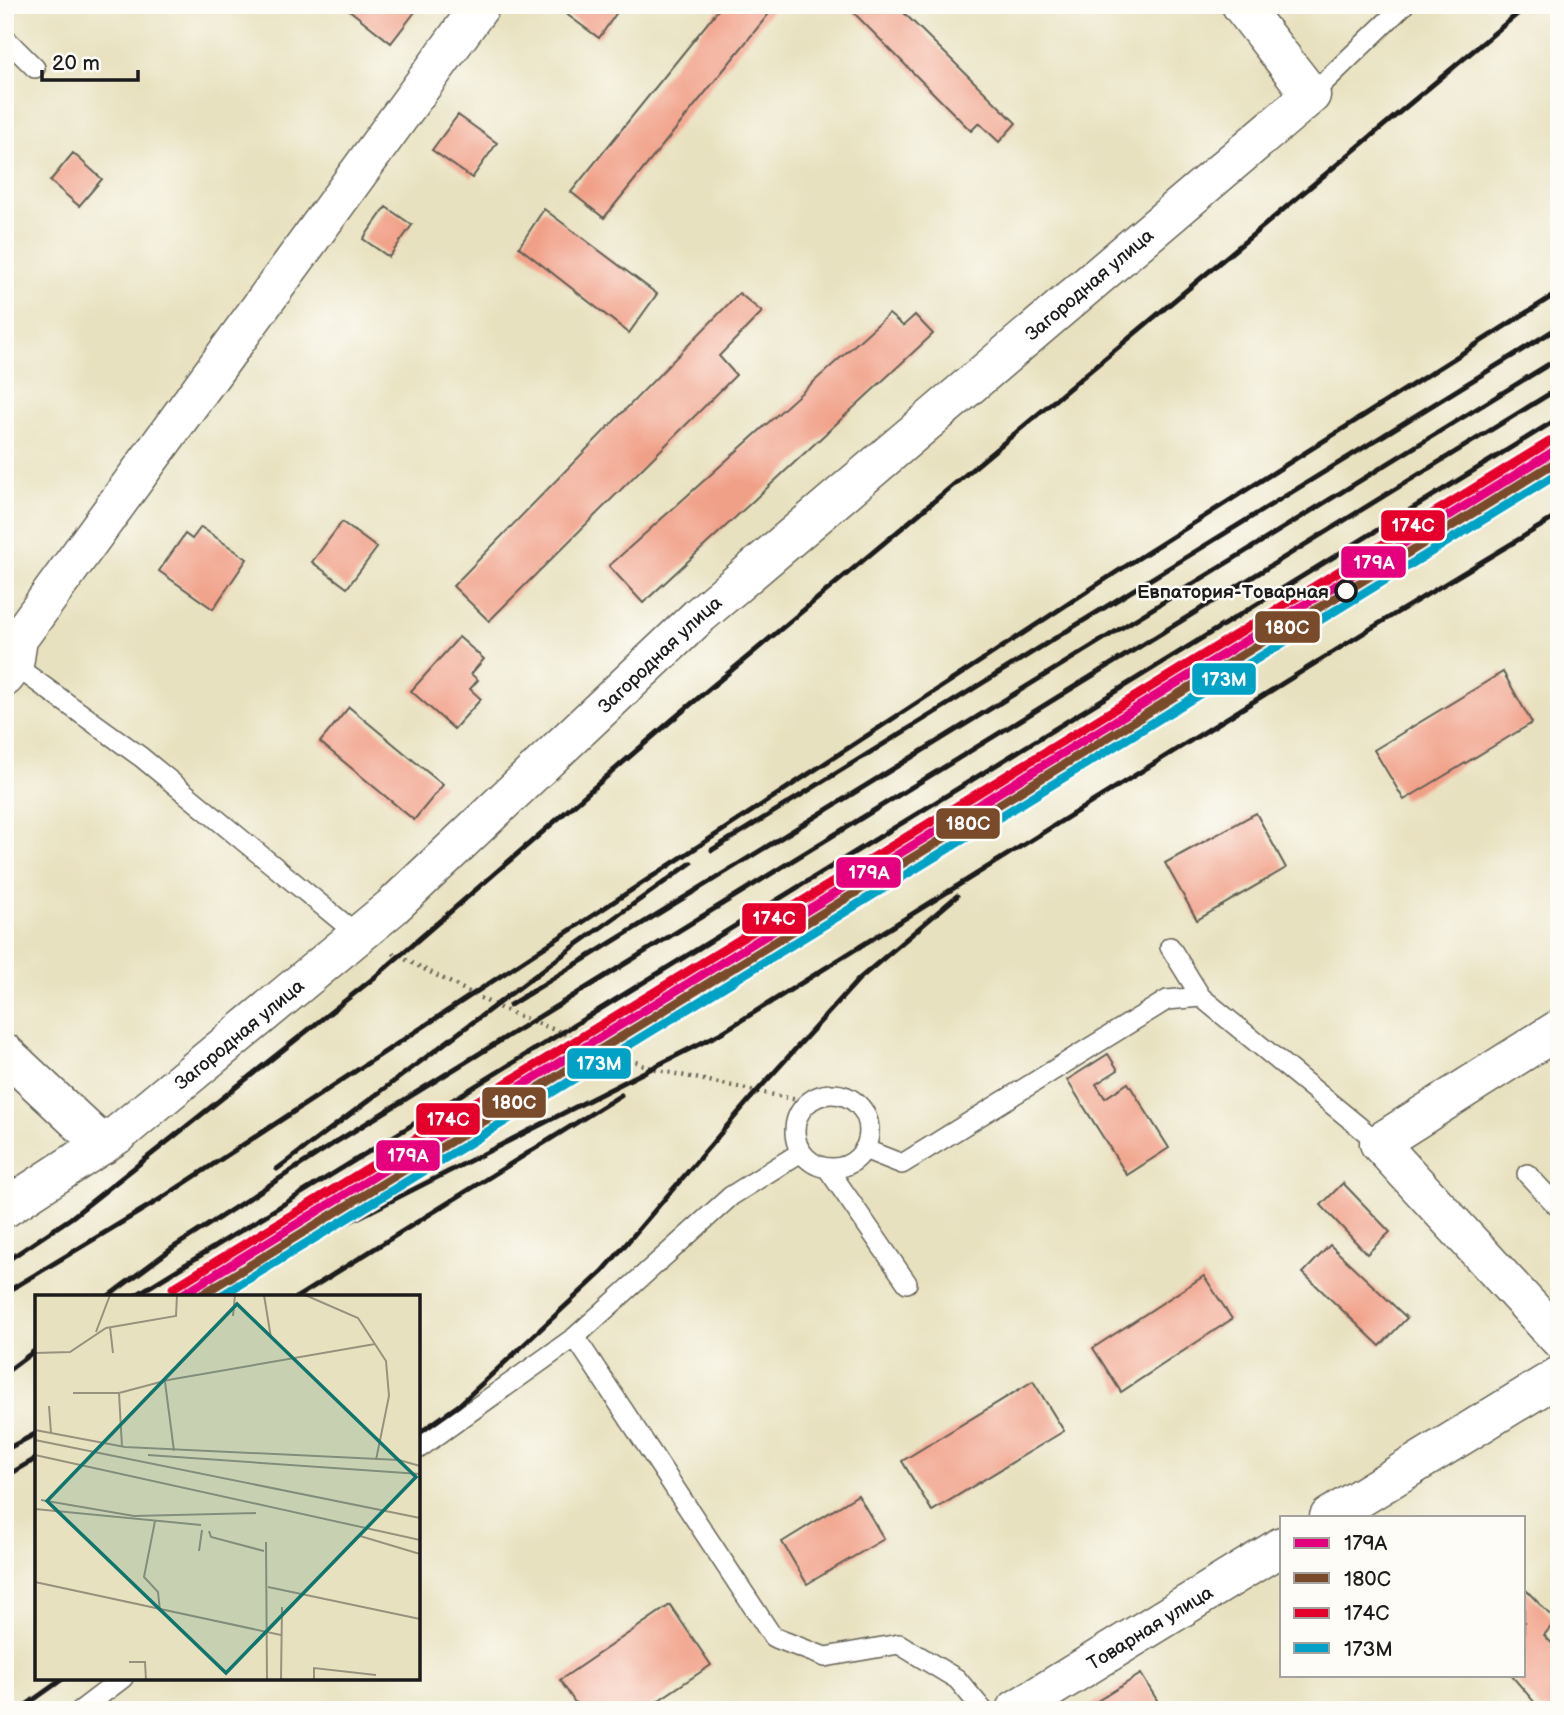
<svg xmlns="http://www.w3.org/2000/svg" width="1564" height="1715" font-family="'Balsamiq Sans',sans-serif">
<style>
.building{fill:#f1a088}
.lines{fill:none;stroke-linecap:round;stroke-linejoin:round}
.lane-casing{stroke:#636155;stroke-width:22}
.street-casing{stroke:#636155;stroke-width:41}
.path{stroke:#636155;stroke-width:4.5;stroke-dasharray:2 5;stroke-linecap:butt}
.lane{stroke:#fff;stroke-width:19}
.street{stroke:#fff;stroke-width:38}
.rail{stroke:#1c1c1c;stroke-width:5}
.rail-1-casing{stroke:#fdfcf7;stroke-width:14}
.rail-2-casing{stroke:#fdfcf7;stroke-width:14}
.rail-3-casing{stroke:#fdfcf7;stroke-width:14}
.rail-4-casing{stroke:#fdfcf7;stroke-width:14}
.rail-1{stroke:#e5007d;stroke-width:9}
.rail-2{stroke:#7a4b2a;stroke-width:9}
.rail-3{stroke:#e4002b;stroke-width:9}
.rail-4{stroke:#01a2c5;stroke-width:9}
.stop-dot{fill:#fdfcf7;stroke:#1c1c1c;stroke-width:3.5}
.labels{text-anchor:middle;stroke-width:5;stroke-linejoin:round;paint-order:stroke}
.street-label{font-size:19px;fill:#1c1c1c;stroke:#fdfcf7}
.stop-label{font-size:19px;font-weight:bold;fill:#1c1c1c;stroke:#fdfcf7;text-anchor:end}
.inset-road{fill:none;stroke:#96927e;stroke-width:2}
.view{fill:#0f766e;fill-opacity:0.15;stroke:#0f766e;stroke-width:3.5}
.inset-edge{fill:none;stroke:#1c1c1c;stroke-width:3.5}
.line-badge{stroke:#fdfcf7;stroke-width:2.5}
.badge-label{font-size:19px;text-anchor:middle;font-weight:bold;fill:#fff}
</style>
<rect width="100%" height="100%" fill="#fdfcf7"/>
<filter id="ink" filterUnits="userSpaceOnUse"><feTurbulence type="fractalNoise" baseFrequency=".0143" numOctaves="2"/><feDisplacementMap in="SourceGraphic" scale="14" xChannelSelector="R" yChannelSelector="G"/><feConvolveMatrix kernelMatrix="1 2 1 2 8 2 1 2 1" color-interpolation-filters="sRGB"/></filter>
<filter id="wash" filterUnits="userSpaceOnUse"><feTurbulence type="fractalNoise" baseFrequency=".00686" numOctaves="4" result="noise"/><feDisplacementMap in="SourceGraphic" scale="28" xChannelSelector="R" yChannelSelector="G"/><feGaussianBlur stdDeviation="1.57" result="paint"/><feColorMatrix in="noise" values="0 0 0 0 0 0 0 0 0 0 0 0 0 0 0 0 0 1.4 0 .05"/><feComposite in="paint" operator="in"/></filter>
<g filter="url(#wash)">
<rect width="100%" height="100%" fill="#e8e1bf"/>
<g id="blocks">
<path class="building" d="M 343,5 L 407,5 L 415,12 L 391,43 Z
M 554,5 L 622,5 L 599,38 Z
M 722,5 L 776,5 L 604,218 L 571,192 Z
M 846,5 L 896,5 L 1016,123 L 999,142 L 979,123 L 971,131 Z
M 458,115 L 497,143 L 472,178 L 432,150 Z
M 73,153 L 102,179 L 79,206 L 50,181 Z
M 386,207 L 412,225 L 389,257 L 363,239 Z
M 544,209 L 657,294 L 629,333 L 519,247 Z
M 739,293 L 762,312 L 719,356 L 736,375 L 489,621 L 453,586 Z
M 889,314 L 903,326 L 915,315 L 933,334 L 643,603 L 609,566 Z
M 342,522 L 377,548 L 347,588 L 312,562 Z
M 201,527 L 247,559 L 213,609 L 159,571 L 185,534 L 192,539 Z
M 459,637 L 484,659 L 471,674 L 478,680 L 470,689 L 481,699 L 454,729 L 411,691 Z
M 1503,672 L 1532,723 L 1404,800 L 1374,750 Z
M 349,707 L 443,785 L 414,820 L 320,742 Z
M 1256,813 L 1286,868 L 1197,920 L 1165,863 Z
M 1108,1054 L 1118,1070 L 1096,1084 L 1105,1098 L 1128,1083 L 1169,1148 L 1127,1175 L 1067,1080 Z
M 1343,1183 L 1390,1232 L 1367,1254 L 1321,1205 Z
M 1330,1245 L 1407,1318 L 1380,1346 L 1303,1273 Z
M 1204,1276 L 1232,1319 L 1121,1392 L 1093,1348 Z
M 1033,1381 L 1064,1431 L 932,1511 L 902,1461 Z
M 858,1495 L 884,1539 L 807,1584 L 782,1542 Z
M 1524,1588 L 1556,1621 L 1544,1635 L 1559,1651 L 1559,1710 L 1541,1710 L 1511,1675 L 1524,1675 Z
M 670,1605 L 711,1665 L 644,1710 L 580,1710 L 560,1680 Z
M 1141,1674 L 1163,1710 L 1083,1710 Z"/>
</g>
</g>
<g filter="url(#ink)">
<use href="#blocks" fill-opacity="0" stroke="#636155" stroke-width="2"/>
<g class="lines">
<g class="lane-casing">
<path id="lane" d="M 5,38 L 35,68
M 1311,95 L 1404,5
M 14,665 L 141,757 L 358,935
M 1170,947 L 1201,997 L 1379,1143
M795 1131a37 37 0 1 1 74 0a37 37 0 1 1-74 0Z
M 864,1149 L 902,1164 L 1167,1000 L 1201,997
M 828,1169 L 907,1283
M 1527,1174 L 1559,1208
M 575,1337 L 773,1637 L 825,1657 L 899,1644 L 957,1679 L 983,1710
M 418,1449 L 575,1337 L 731,1196 L 801,1152
M 81,1710 L 123,1678"/>
</g>
<g class="street-casing">
<g id="street">
<path d="M 5,677 L 14,665 L 18,639 L 481,5"/>
<path d="M 1559,1029 L 1379,1143 L 1559,1339"/>
<path d="M 5,1053 L 103,1145"/>
<path id="s1" d="M 5,1208 L 117,1135 L 392,907 L 700,615 L 1311,95 L 1241,5"/>
<path d="M 1329,1517 L 1559,1376"/>
<path id="s2" d="M 1015,1710 L 1282,1546"/>
</g>
</g>
<path class="path" d="M 393,953 L 502,1009 L 653,1069 L 807,1102"/>
<use href="#lane" class="lane"/>
<use href="#street" class="street"/>
<path class="rail" d="M 712,850 L 1559,327
M 510,1005 L 1559,358
M 277,1169 L 572,948 L 691,863
M 399,1189 L 1559,475
M 5,1262 L 71,1218 L 375,977 L 672,720 L 1528,5
M 5,1293 L 162,1198 L 1115,573 L 1559,292
M 107,1297 L 174,1247 L 336,1142 L 1559,388
M 133,1297 L 1559,418
M 202,1297 L 721,1033 L 1370,629 L 1559,515
M 297,1297 L 621,1095
M 5,1373 L 37,1349
M 418,1434 L 459,1405 L 603,1271 L 750,1099 L 859,979 L 957,896
M 5,1450 L 37,1433
M 5,1477 L 37,1458
M 19,1710 L 64,1678"/>
<g class="rail-1-casing">
<path id="rail-1" d="M 178,1297 L 1559,448"/>
</g>
<g class="rail-2-casing">
<path id="rail-2" d="M 198,1297 L 1559,460"/>
</g>
<g class="rail-3-casing">
<path id="rail-3" d="M 173,1288 L 1554,439"/>
</g>
<g class="rail-4-casing">
<path id="rail-4" d="M 219,1297 L 1559,473"/>
</g>
<use href="#rail-1" class="rail-1"/>
<use href="#rail-2" class="rail-2"/>
<use href="#rail-3" class="rail-3"/>
<use href="#rail-4" class="rail-4"/>
</g>
</g>
<circle class="stop-dot" cx="1346" cy="591" r="10"/>
<g class="labels">
<g class="street-label">
<text dy="7" stroke="none"><textPath href="#s1" startOffset="1426">Загородная улица</textPath></text>
<text dy="7" stroke="none"><textPath href="#s1" startOffset="859">Загородная улица</textPath></text>
<text dy="7" stroke="none"><textPath href="#s1" startOffset="292">Загородная улица</textPath></text>
<text dy="7" stroke="none"><textPath href="#s2" startOffset="158">Товарная улица</textPath></text>
</g>
<g class="stop-label">
<text x="1329" y="598">Евпатория-Товарная</text>
</g>
</g>
<g transform="translate(35 1295)">
<rect width="385" height="385" fill="#e8e1bf"/>
<path class="inset-road" d="M 229,0 L 236,43M 270,0 L 323,23 L 351,66 L 354,101 L 341,165M 198,21 L 200,0M 75,32 L 78,58M 61,37 L 75,0M 0,58 L 35,57 L 71,33 L 141,21 L 142,0M 130,87 L 139,156M 38,98 L 84,98 L 133,85 L 340,49M 84,98 L 87,152M 14,111 L 16,138M 0,135 L 90,152 L 364,165 L 385,171M 0,145 L 385,223M 0,160 L 385,245M 113,160 L 385,179M 6,205 L 99,221 L 221,218M 0,214 L 166,230M 120,226 L 109,282 L 123,297 L 125,316M 174,236 L 176,242 L 229,256M 325,241 L 385,259M 231,247 L 232,385M 164,256 L 167,235M 0,287 L 246,340M 233,292 L 385,324M 94,367 L 110,367 L 111,385M 246,385 L 247,312M 279,385 L 279,373 L 341,380"/>
<path class="view" d="M 202,9 L 381,182 L 191,378 L 12,206 Z"/>
<rect width="385" height="385" class="inset-edge"/>
</g>
<g class="line-badge">
<rect x="1380" y="509" width="66" height="33" rx="7" fill="#e4002b"/>
<rect x="1340" y="545" width="67" height="34" rx="7" fill="#e5007d"/>
<rect x="1254" y="610" width="67" height="34" rx="7" fill="#7a4b2a"/>
<rect x="1191" y="662" width="66" height="34" rx="7" fill="#01a2c5"/>
<rect x="935" y="807" width="66" height="33" rx="7" fill="#7a4b2a"/>
<rect x="835" y="856" width="67" height="33" rx="7" fill="#e5007d"/>
<rect x="741" y="902" width="66" height="33" rx="7" fill="#e4002b"/>
<rect x="566" y="1047" width="66" height="33" rx="7" fill="#01a2c5"/>
<rect x="481" y="1086" width="66" height="33" rx="7" fill="#7a4b2a"/>
<rect x="415" y="1102" width="66" height="34" rx="7" fill="#e4002b"/>
<rect x="375" y="1139" width="66" height="33" rx="7" fill="#e5007d"/>
</g>
<g class="badge-label">
<text x="1413" y="532">174С</text>
<text x="1374" y="569">179А</text>
<text x="1287" y="634">180С</text>
<text x="1224" y="686">173М</text>
<text x="968" y="830">180С</text>
<text x="869" y="879">179А</text>
<text x="774" y="925">174С</text>
<text x="599" y="1070">173М</text>
<text x="514" y="1109">180С</text>
<text x="448" y="1126">174С</text>
<text x="408" y="1162">179А</text>
</g>
<rect width="1564" height="1715" fill="none" stroke="#fdfcf7" stroke-width="28"/>
<rect x="1280" y="1516" width="245" height="161" fill="#fdfcf7" stroke="#a3a29f" stroke-width="2"/>
<rect x="1294" y="1538" width="35" height="10" fill="#e5007d" stroke="#a3a29f" stroke-width="2"/>
<text x="1344" y="1550" font-size="21" fill="#1c1c1c">179А</text>
<rect x="1294" y="1573" width="35" height="10" fill="#7a4b2a" stroke="#a3a29f" stroke-width="2"/>
<text x="1344" y="1586" font-size="21" fill="#1c1c1c">180С</text>
<rect x="1294" y="1608" width="35" height="10" fill="#e4002b" stroke="#a3a29f" stroke-width="2"/>
<text x="1344" y="1620" font-size="21" fill="#1c1c1c">174С</text>
<rect x="1294" y="1643" width="35" height="10" fill="#01a2c5" stroke="#a3a29f" stroke-width="2"/>
<text x="1344" y="1656" font-size="21" fill="#1c1c1c">173М</text>
<path d="M42 70v10h96v-10" fill="none" stroke="#1c1c1c" stroke-width="3.5"/>
<text x="52" y="70" font-size="21" fill="#1c1c1c" stroke="#fdfcf7" stroke-width="5" paint-order="stroke">20 m</text>
</svg>
